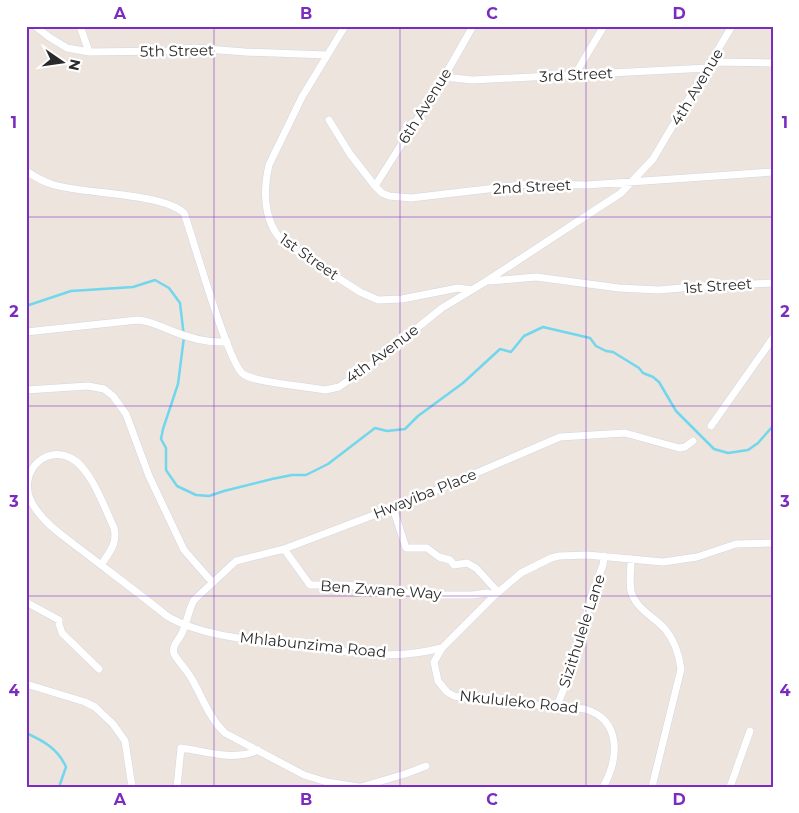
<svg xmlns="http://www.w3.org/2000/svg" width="799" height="813" font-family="Montserrat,sans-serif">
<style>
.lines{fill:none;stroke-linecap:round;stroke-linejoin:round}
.stream{stroke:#72d6ec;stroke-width:2.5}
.minor-casing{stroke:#d2d7e3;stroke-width:8}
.minor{stroke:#fff;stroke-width:7}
.grid{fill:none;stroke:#7b2cbf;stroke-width:1;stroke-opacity:0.55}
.labels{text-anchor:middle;stroke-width:5;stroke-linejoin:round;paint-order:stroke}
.street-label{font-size:15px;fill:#2a2a2a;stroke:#fff}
.neatline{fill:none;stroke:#7b2cbf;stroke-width:2}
.grid-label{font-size:16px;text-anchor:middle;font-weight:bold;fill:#7b2cbf}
</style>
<rect width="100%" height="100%" fill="#ece4dd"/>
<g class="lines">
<path class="stream" d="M 26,306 L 71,291 L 133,287 L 155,280 L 169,288 L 180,303 L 184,337 L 178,384 L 163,429 L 161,439 L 166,448 L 166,470 L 177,486 L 196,495 L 209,496 L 224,491 L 272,479 L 292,475 L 306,475 L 328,464 L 375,428 L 387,431 L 405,429 L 418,416 L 463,383 L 500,349 L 511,352 L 524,336 L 543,327 L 590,338 L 596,346 L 606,351 L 613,352 L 639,368 L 643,373 L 653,377 L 659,382 L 676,411 L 714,449 L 728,453 L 748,450 L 758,443 L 773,426
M 26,733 C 44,741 58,749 66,767 L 59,787"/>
<g class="minor-casing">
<path id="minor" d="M 35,26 L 49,37 L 67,48 L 89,52 L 169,51 L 194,48 L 245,52 L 327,55
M 80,26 L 89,52
M 345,26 L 302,97 L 269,165 C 262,195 264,229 290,247 L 360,292 L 378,300 L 402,299 L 458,288 L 472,290
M 712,62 L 773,63
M 574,76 L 604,26
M 444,77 L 472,80 L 708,68
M 329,120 L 350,154 L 375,186 L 382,193 L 389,196 L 411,198 L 530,184 L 587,185 L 773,172
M 26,171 C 35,177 44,182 54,185 C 85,194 163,193 184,213 C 193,238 228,363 243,374 C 256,383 307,386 325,390 L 339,387 L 376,361 L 442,308 L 485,282 L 621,193 L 653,159 L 732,26
M 375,186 L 444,77 L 473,26
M 490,281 L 536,277 L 619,288 L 659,290 L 703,286 L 773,283
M 26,332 L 138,320 C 151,321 161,327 172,331 C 191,339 207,343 227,342
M 26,390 L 88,386 L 104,389 L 113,396 L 126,414 L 149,476 L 184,550 L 212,582
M 711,426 L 773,338
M 393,508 L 406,548 L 427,548 L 439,557 L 450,560 L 454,565 L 467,563 L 476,568 L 498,592
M 284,549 L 310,585 L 347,585 L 378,590 L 438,595 L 472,595 L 487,593 L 495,595
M 631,559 C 631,569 629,581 631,591 C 635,608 654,617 665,629 C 675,641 679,653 681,669 L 652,787
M 101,565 C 109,553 118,543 114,528 C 105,509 91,468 71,458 C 42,444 17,476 32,503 C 44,525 69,540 88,555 C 114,575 141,595 167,616 C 205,639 268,641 312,647 C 346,651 382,658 415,653 C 424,652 433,650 442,648
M 26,602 L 59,620 L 59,624 L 62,633 L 99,669
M 26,684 L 85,702 L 95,707 L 113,724 L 125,741 L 132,787
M 557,706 L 568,678 L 571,656 L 585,629 L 588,605 L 603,565 L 604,556
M 177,787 L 181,748 C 205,751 236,762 258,750
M 358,787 L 327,782 L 304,775 L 225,733 C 210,719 204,701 194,683 C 189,672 180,664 174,654 C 172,646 177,642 181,635 C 187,624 188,611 194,600 L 236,561 L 284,549 L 411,501 L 560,437 L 625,433 L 679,448 L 685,447 L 693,441
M 361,787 L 405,774 L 426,766
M 603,787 C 619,759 622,720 585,709 L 476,700 L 454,696 L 447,692 L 438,681 L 434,662 L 442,648 L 495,595 L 521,573 L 551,558 L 559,556 L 587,555 L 663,562 L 697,557 L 736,544 L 773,543
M 730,787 L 750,731"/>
</g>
<use href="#minor" class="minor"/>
</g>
<path class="grid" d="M 214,26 L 214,787M 400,26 L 400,787M 586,26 L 586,787M 26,217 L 773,217M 26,406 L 773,406M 26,596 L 773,596"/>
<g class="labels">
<g class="street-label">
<text transform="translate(177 51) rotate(-1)" y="5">5th Street</text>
<text transform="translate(576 75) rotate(-3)" y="5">3rd Street</text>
<text transform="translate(697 87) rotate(-59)" y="5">4th Avenue</text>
<text transform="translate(425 106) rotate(-58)" y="5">6th Avenue</text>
<text transform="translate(532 187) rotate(-3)" y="5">2nd Street</text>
<text transform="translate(309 257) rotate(35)" y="5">1st Street</text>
<text transform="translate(718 286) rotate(-4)" y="5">1st Street</text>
<text transform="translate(382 354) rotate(-37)" y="5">4th Avenue</text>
<text transform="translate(425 494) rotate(-22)" y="5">Hwayiba Place</text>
<text transform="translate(381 590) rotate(4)" y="5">Ben Zwane Way</text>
<text transform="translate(582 631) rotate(-72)" y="5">Sizithulele Lane</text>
<text transform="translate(313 645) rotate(6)" y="5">Mhlabunzima Road</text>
<text transform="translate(519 702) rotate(6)" y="5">Nkululeko Road</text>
</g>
</g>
<rect width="799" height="813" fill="none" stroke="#ffffff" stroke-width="55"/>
<g transform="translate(62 62) rotate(103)" stroke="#ffffff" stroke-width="4" paint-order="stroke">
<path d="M0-4L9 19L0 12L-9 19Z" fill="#2a2a2a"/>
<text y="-8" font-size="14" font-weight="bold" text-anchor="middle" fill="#2a2a2a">N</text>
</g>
<rect x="28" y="28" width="744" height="758" class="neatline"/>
<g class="grid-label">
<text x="120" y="19">A</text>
<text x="306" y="19">B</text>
<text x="492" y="19">C</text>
<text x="679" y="19">D</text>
<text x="14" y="128">1</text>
<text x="785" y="128">1</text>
<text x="14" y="317">2</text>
<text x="785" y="317">2</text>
<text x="14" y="507">3</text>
<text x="785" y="507">3</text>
<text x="14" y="696">4</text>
<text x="785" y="696">4</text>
<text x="120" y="805">A</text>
<text x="306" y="805">B</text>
<text x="492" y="805">C</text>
<text x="679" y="805">D</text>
</g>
</svg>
